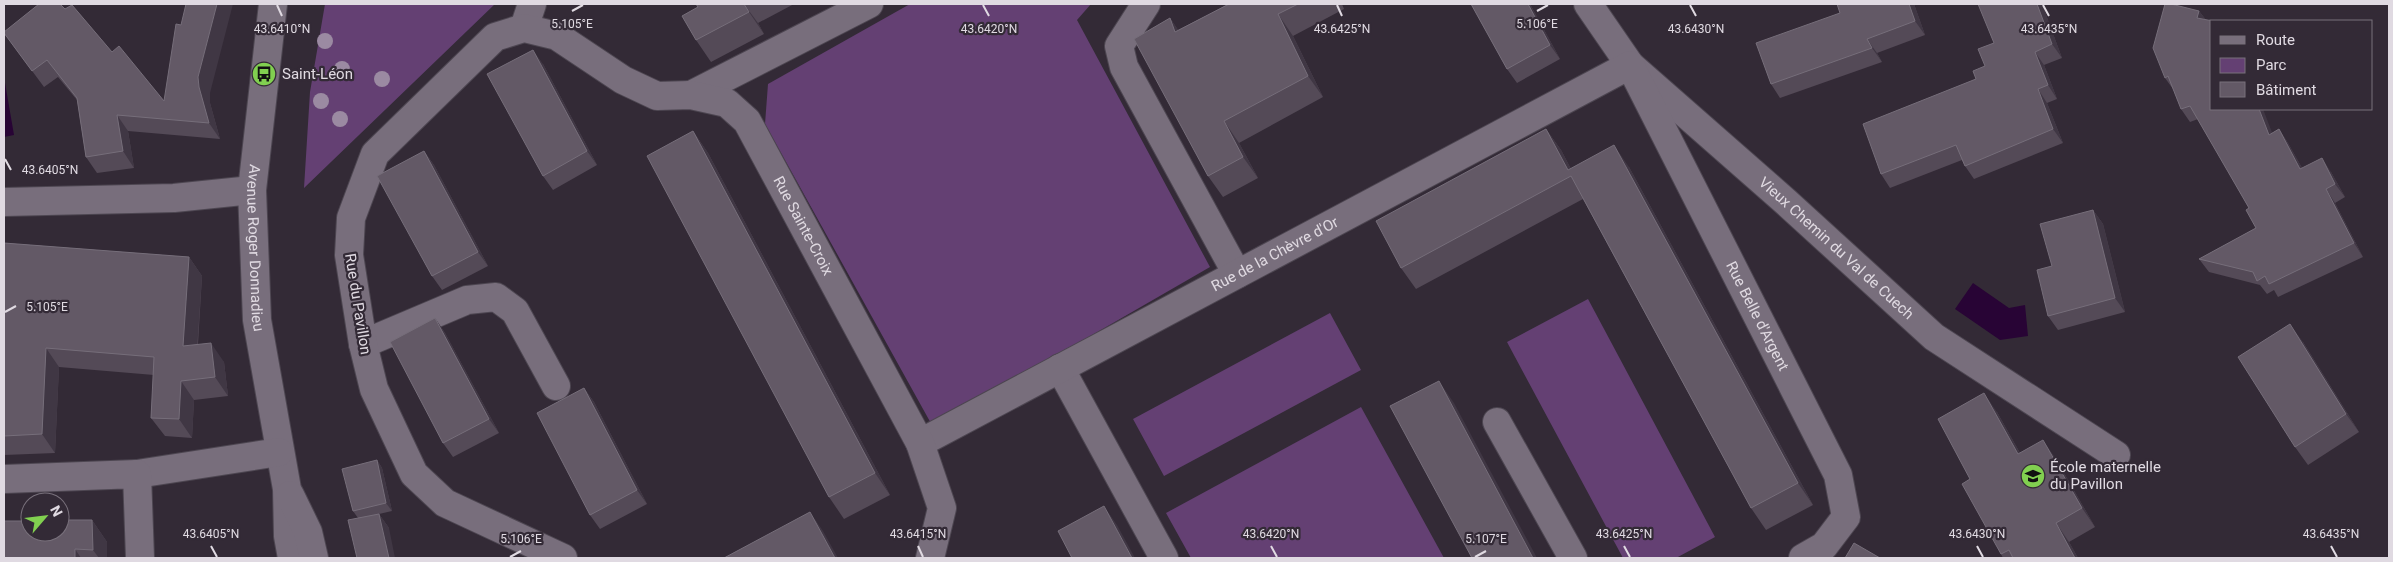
<svg xmlns="http://www.w3.org/2000/svg" width="2393" height="562" font-family="Roboto,sans-serif">
<style>
.green{fill:#644073}
.water{fill:#280435}
.lines{fill:none;stroke-linecap:round;stroke-linejoin:round}
.minor-casing{stroke:#4d4651;stroke-width:30}
.minor{stroke:#786e7c;stroke-width:28}
.tree{fill:#9b8aa2}
.wall{fill:#544a57}
.shaded-wall{fill:#403744}
.building{fill:#635966;stroke:#766e7a}
.ticks{fill:none;stroke:#e0dae2;stroke-width:2}
.labels{text-anchor:middle;stroke-width:4.5;stroke-linejoin:round;paint-order:stroke}
.poi-label{font-size:15px;fill:#e0dae2;stroke:#332a36;text-anchor:start}
.street-label{font-size:15px;fill:#e0dae2;stroke:#332a36}
.ticks-label{font-size:12px;text-anchor:middle;fill:#e0dae2;stroke:#332a36;stroke-width:4.5;stroke-linejoin:round;paint-order:stroke}
</style>
<rect width="100%" height="100%" fill="#332a36"/>
<path class="green" d="M 325,4 L 495,4 L 304,188 L 310,92 Z
M 910,4 L 1091,4 L 1077,20 L 1210,267 L 933,427 L 765,124 L 768,84 Z
M 1588,299 L 1715,537 L 1676,558 L 1623,558 L 1507,342 Z
M 1330,313 L 1361,370 L 1164,476 L 1133,419 Z
M 1361,407 L 1444,558 L 1191,558 L 1166,513 Z"/>
<path class="water" d="M 4,77 L 14,135 L 4,137 Z
M 1973,283 L 2009,308 L 2025,305 L 2028,336 L 2000,340 L 1955,309 Z"/>
<g class="lines">
<g class="minor-casing">
<g id="minor">
<path id="s1" d="M 273,4 L 252,190 L 257,320 L 287,489 L 288,536 L 292,558"/>
<path d="M 1146,4 L 1119,46 L 1124,67 L 1237,274"/>
<path id="s2" d="M 1588,4 L 1630,65 L 1786,202 L 1934,337 L 2116,455"/>
<path d="M 524,28 L 532,4"/>
<path d="M 691,95 L 869,4"/>
<path d="M 4,202 L 174,198 L 252,190"/>
<path d="M 363,344 L 467,300 L 496,297 L 515,311 L 556,386"/>
<path d="M 1060,368 L 1164,558"/>
<path d="M 1497,422 L 1573,558"/>
<path id="s3" d="M 920,443 L 1630,65 L 1838,475 L 1846,517 L 1824,546 L 1803,558"/>
<path d="M 137,474 L 279,452"/>
<path d="M 4,479 L 137,474 L 140,558"/>
<path d="M 290,495 L 308,532 L 314,558"/>
<path id="s4" d="M 563,558 L 445,503 L 414,474 L 374,389 L 363,344 L 349,255 L 351,218 L 375,154 L 495,37 L 524,28 L 557,36 L 623,80 L 657,96 L 691,95 L 727,103 L 747,121 L 920,443 L 942,508 L 930,558"/>
</g>
</g>
<use href="#minor" class="minor"/>
</g>
<g class="tree">
<circle cx="325" cy="41" r="8"/>
<circle cx="342" cy="69" r="8"/>
<circle cx="382" cy="79" r="8"/>
<circle cx="321" cy="101" r="8"/>
<circle cx="340" cy="119" r="8"/>
</g>
<path class="wall" d="M 696,4 L 794,4 L 758,23 L 764,34 L 711,62 L 696,40 L 698,7 Z
M 1229,4 L 1342,4 L 1344,9 L 1293,36 L 1323,97 L 1239,143 L 1258,178 L 1223,197 L 1208,176 L 1170,18 L 1178,30 Z
M 1471,4 L 1530,4 L 1560,59 L 1517,83 L 1507,69 Z
M 1914,4 L 1925,35 L 1877,53 L 1882,62 L 1780,98 L 1771,84 Z
M 2042,4 L 2062,58 L 2044,65 L 2057,99 L 2047,103 L 2063,143 L 1974,179 L 1965,166 L 1962,160 L 1890,188 L 1881,174 L 1976,79 L 1985,66 L 1994,43 Z
M 65,9 L 164,101 L 210,93 L 210,103 L 220,139 L 128,131 L 134,168 L 97,173 L 86,157 L 77,100 L 58,77 L 44,87 L 4,33 Z
M 2199,11 L 2206,20 L 2272,133 L 2279,129 L 2288,143 L 2302,168 L 2331,172 L 2345,197 L 2335,203 L 2363,257 L 2278,297 L 2274,290 L 2267,294 L 2260,285 L 2209,272 L 2199,259 L 2256,228 L 2249,208 L 2198,119 L 2190,122 L 2181,109 L 2173,89 L 2165,78 Z
M 543,64 L 597,165 L 553,190 L 543,176 Z
M 1546,129 L 1561,150 L 1571,169 L 1629,167 L 1813,505 L 1766,530 L 1751,508 L 1583,199 L 1416,289 L 1401,268 Z
M 693,131 L 708,153 L 890,495 L 844,519 L 829,497 Z
M 424,151 L 434,165 L 488,266 L 442,290 L 432,276 Z
M 2093,210 L 2103,224 L 2125,312 L 2058,330 L 2048,316 L 2052,266 Z
M 4,243 L 189,257 L 202,276 L 198,344 L 224,362 L 228,396 L 194,400 L 192,438 L 165,436 L 151,418 L 154,375 L 59,367 L 55,453 L 4,455 Z
M 435,318 L 445,333 L 499,433 L 453,457 L 443,443 Z
M 2303,342 L 2359,432 L 2308,465 L 2295,447 Z
M 584,388 L 594,402 L 647,504 L 600,529 L 590,515 Z
M 1997,412 L 2020,453 L 2056,459 L 2095,527 L 2069,542 L 2078,558 L 2003,558 L 2001,554 L 1970,479 Z
M 377,460 L 382,468 L 392,511 L 379,514 L 389,528 L 358,518 L 353,511 Z
M 92,520 L 107,542 L 107,558 L 4,558 Z"/>
<path class="shaded-wall" d="M 217,4 L 233,4 L 210,93 L 210,103 L 220,139 L 209,123 L 199,87 L 198,77 Z
M 744,4 L 758,23 L 764,34 L 749,12 Z
M 1528,4 L 1530,4 L 1560,59 L 1550,45 Z
M 1909,4 L 1914,4 L 1925,35 L 1915,21 Z
M 2037,4 L 2042,4 L 2062,58 L 2052,44 Z
M 2199,11 L 2209,24 L 2197,18 Z
M 1278,14 L 1293,36 L 1323,97 L 1308,76 Z
M 1170,18 L 1185,40 L 1175,32 Z
M 1867,39 L 1877,53 L 1882,62 L 1872,48 Z
M 533,50 L 543,64 L 597,165 L 587,151 Z
M 2035,52 L 2044,65 L 2057,99 L 2048,85 Z
M 2038,89 L 2047,103 L 2063,143 L 2053,129 Z
M 2259,109 L 2263,109 L 2278,148 L 2269,135 Z
M 117,115 L 128,131 L 134,168 L 123,151 Z
M 1224,121 L 1239,143 L 1258,178 L 1243,157 Z
M 1546,129 L 1561,150 L 1583,192 L 1568,170 Z
M 2279,129 L 2288,143 L 2310,182 L 2300,169 Z
M 693,131 L 708,153 L 890,495 L 875,473 Z
M 1614,145 L 1629,167 L 1813,505 L 1798,483 Z
M 424,151 L 434,165 L 488,266 L 478,252 Z
M 2322,158 L 2331,172 L 2345,197 L 2335,184 Z
M 2326,189 L 2335,203 L 2363,257 L 2354,243 Z
M 2093,210 L 2103,224 L 2125,312 L 2115,298 Z
M 189,257 L 202,276 L 196,364 L 183,346 Z
M 435,318 L 445,333 L 499,433 L 489,419 Z
M 2290,324 L 2303,342 L 2359,432 L 2346,414 Z
M 211,343 L 224,362 L 228,396 L 215,377 Z
M 46,348 L 59,367 L 55,453 L 42,434 Z
M 181,381 L 194,400 L 192,438 L 179,419 Z
M 1439,381 L 1454,403 L 1537,558 L 1533,558 Z
M 584,388 L 594,402 L 647,504 L 637,490 Z
M 1984,393 L 1997,412 L 2031,473 L 2018,454 Z
M 2043,440 L 2056,459 L 2095,527 L 2082,508 Z
M 377,460 L 382,468 L 392,511 L 386,503 Z
M 1104,506 L 1117,525 L 1135,558 L 1132,558 Z
M 810,512 L 823,531 L 838,558 L 835,558 Z
M 379,514 L 389,528 L 395,558 L 389,558 Z
M 92,520 L 107,542 L 107,558 L 99,558 L 93,550 Z
M 2056,523 L 2069,542 L 2078,558 L 2075,558 Z
M 75,549 L 81,558 L 75,558 Z"/>
<path class="building" d="M 39,4 L 60,4 L 65,9 L 72,5 L 112,52 L 119,46 L 164,101 L 176,24 L 181,25 L 186,4 L 217,4 L 198,77 L 199,87 L 209,123 L 117,115 L 123,151 L 86,157 L 77,98 L 47,60 L 32,71 L 4,33 L 4,32 Z
M 696,4 L 744,4 L 749,12 L 696,40 L 682,16 L 698,7 Z
M 1229,4 L 1298,4 L 1278,14 L 1308,76 L 1224,121 L 1243,157 L 1208,176 L 1134,39 L 1170,18 L 1175,32 Z
M 1471,4 L 1528,4 L 1550,45 L 1507,69 Z
M 1837,4 L 1909,4 L 1915,21 L 1867,39 L 1872,48 L 1771,84 L 1756,43 L 1840,13 Z
M 1978,4 L 2037,4 L 2052,44 L 2035,52 L 2048,85 L 2038,89 L 2053,129 L 1965,166 L 1956,145 L 1881,174 L 1863,124 L 1976,79 L 1973,71 L 1985,66 L 1978,49 L 1994,43 Z
M 2165,4 L 2171,4 L 2199,11 L 2197,18 L 2213,21 L 2212,21 L 2212,109 L 2259,109 L 2269,135 L 2279,129 L 2300,169 L 2322,158 L 2335,184 L 2326,189 L 2354,243 L 2269,284 L 2265,276 L 2257,281 L 2253,272 L 2199,259 L 2256,228 L 2246,210 L 2249,208 L 2190,106 L 2181,109 L 2168,76 L 2165,78 L 2153,48 Z
M 533,50 L 587,151 L 543,176 L 487,74 Z
M 1546,129 L 1568,170 L 1614,145 L 1798,483 L 1751,508 L 1571,176 L 1401,268 L 1376,221 Z
M 693,131 L 875,473 L 829,497 L 647,156 Z
M 424,151 L 478,252 L 432,276 L 377,176 Z
M 2093,210 L 2115,298 L 2048,316 L 2037,270 L 2052,266 L 2040,224 Z
M 4,243 L 189,257 L 183,346 L 211,343 L 215,377 L 181,381 L 179,419 L 151,418 L 154,357 L 46,348 L 42,434 L 4,436 Z
M 435,318 L 489,419 L 443,443 L 390,342 Z
M 2290,324 L 2346,414 L 2295,447 L 2238,357 Z
M 1439,381 L 1533,558 L 1472,558 L 1390,406 Z
M 584,388 L 637,490 L 590,515 L 537,413 Z
M 1984,393 L 2018,454 L 2043,440 L 2082,508 L 2056,523 L 2075,558 L 2013,558 L 2009,550 L 2001,554 L 1962,484 L 1970,479 L 1938,419 Z
M 377,460 L 386,503 L 353,511 L 342,469 Z
M 1104,506 L 1132,558 L 1072,558 L 1058,531 Z
M 810,512 L 835,558 L 724,558 Z
M 379,514 L 389,558 L 357,558 L 348,520 Z
M 60,520 L 92,520 L 93,550 L 75,549 L 75,558 L 4,558 L 4,521 L 30,521 L 30,532 L 60,532 Z
M 1854,543 L 1880,558 L 1845,558 Z"/>
<path class="ticks" d="M 277,5 L 282,16M 983,5 L 989,16M 1337,5 L 1342,16M 1690,5 L 1696,16M 2043,5 L 2049,16M 572,11 L 583,5M 1537,11 L 1548,5M 5,159 L 11,170M 5,312 L 16,306M 211,546 L 217,557M 918,546 L 923,557M 1271,546 L 1277,557M 1624,546 L 1630,557M 1977,546 L 1983,557M 2331,546 L 2337,557M 510,557 L 521,551M 1475,557 L 1486,551"/>
<defs>
<g id="bus-disc" transform="scale(1.25)"><circle r="9.5" fill="#81d050" stroke="#332a36"/><path d="M-5-6H5V4H4V6H2V4H-2V6H-4V4H-5ZM-3.5-4V0h7V-4ZM-3.5 1.2v1.5H-2V1.2ZM2 1.2v1.5H3.5V1.2Z" fill="#111"/></g>
<g id="school-disc" transform="scale(1.25)"><circle r="9.5" fill="#81d050" stroke="#332a36"/><path d="M0-5L7-2L0 1L-7-2ZM-4 1L0 2.5L4 1V4Q0 6-4 4Z" fill="#111"/></g>
</defs>
<g fill-rule="evenodd">
<use href="#bus-disc" x="264" y="74"/>
<use href="#school-disc" x="2033" y="476"/>
</g>
<g class="labels">
<g class="poi-label">
<text x="282" y="79">Saint-Léon</text>
<text x="2050" y="472">École maternelle<tspan x="2050" dy="17">du Pavillon</tspan></text>
</g>
<g class="street-label">
<text dy="5" stroke="none"><textPath href="#s4" startOffset="1074">Rue Sainte-Croix</textPath></text>
<text dy="5" stroke="none"><textPath href="#s1" startOffset="245">Avenue Roger Donnadieu</textPath></text>
<text dy="5" stroke="none"><textPath href="#s2" startOffset="350">Vieux Chemin du Val de Cuech</textPath></text>
<text dy="5" stroke="none"><textPath href="#s3" startOffset="402">Rue de la Chèvre d'Or</textPath></text>
<text transform="translate(358 304) rotate(81)" y="5">Rue du Pavillon</text>
<text dy="5" stroke="none"><textPath href="#s3" startOffset="1086">Rue Belle d'Argent</textPath></text>
</g>
</g>
<g class="ticks-label">
<text x="572" y="28">5.105°E</text>
<text x="1537" y="28">5.106°E</text>
<text x="282" y="33">43.6410°N</text>
<text x="989" y="33">43.6420°N</text>
<text x="1342" y="33">43.6425°N</text>
<text x="1696" y="33">43.6430°N</text>
<text x="2049" y="33">43.6435°N</text>
<text x="50" y="174">43.6405°N</text>
<text x="47" y="311">5.105°E</text>
<text x="211" y="538">43.6405°N</text>
<text x="918" y="538">43.6415°N</text>
<text x="1271" y="538">43.6420°N</text>
<text x="1624" y="538">43.6425°N</text>
<text x="1977" y="538">43.6430°N</text>
<text x="2331" y="538">43.6435°N</text>
<text x="521" y="543">5.106°E</text>
<text x="1486" y="543">5.107°E</text>
</g>
<rect width="2393" height="562" fill="none" stroke="#e0dae2" stroke-width="10"/>
<rect x="2210" y="20" width="162" height="90" fill="#332a36" stroke="#78707b"/>
<rect x="2220" y="36" width="25" height="8" fill="#786e7c" stroke="#78707b"/>
<text x="2256" y="45" font-size="15" fill="#e0dae2">Route</text>
<rect x="2220" y="58" width="25" height="15" fill="#644073" stroke="#78707b"/>
<text x="2256" y="70" font-size="15" fill="#e0dae2">Parc</text>
<rect x="2220" y="82" width="25" height="15" fill="#635966" stroke="#78707b"/>
<text x="2256" y="95" font-size="15" fill="#e0dae2">Bâtiment</text>
<g transform="translate(45 517) rotate(62)"><circle r="24" fill="#332a36" stroke="#78707b"/>
<path d="M0-4L9 19L0 12L-9 19Z" fill="#81d050"/>
<text y="-8" font-size="14" font-weight="bold" text-anchor="middle" fill="#e0dae2">N</text>
</g>
</svg>
